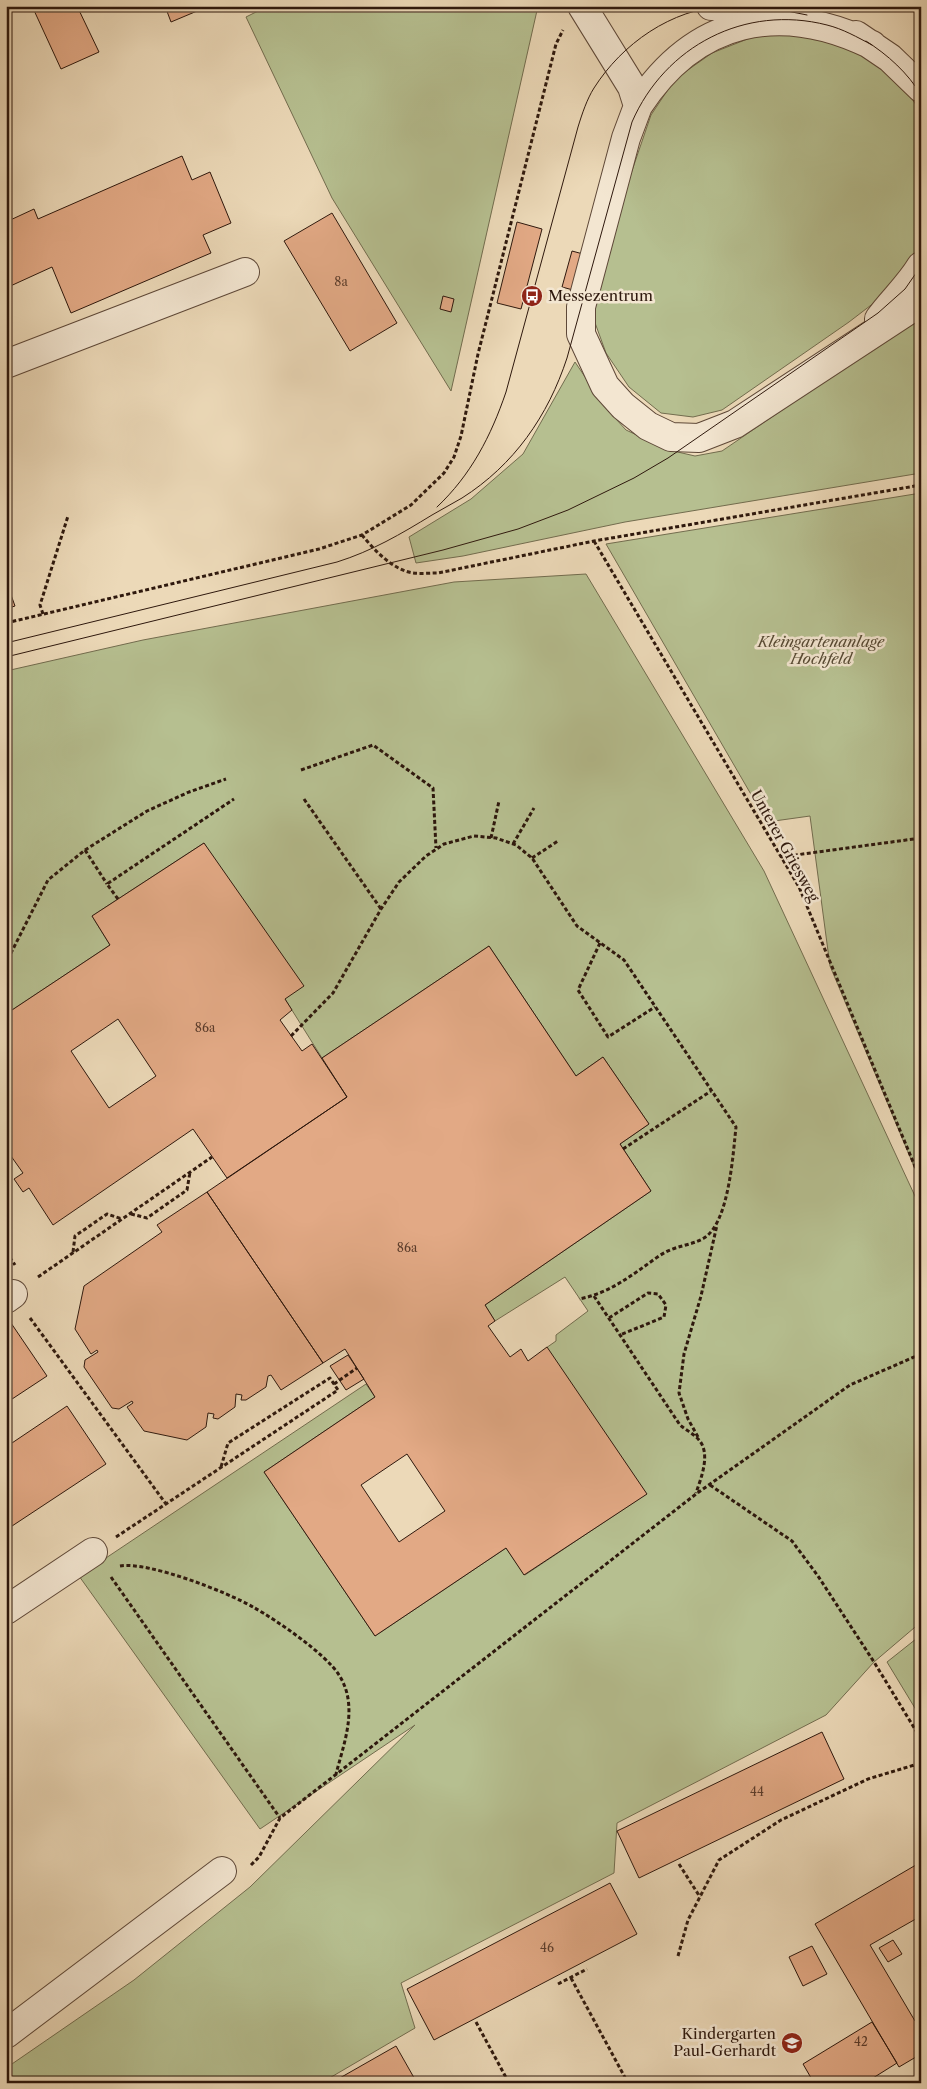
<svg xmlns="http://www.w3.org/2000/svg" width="927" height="2089" font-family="'Libre Caslon Text',serif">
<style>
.green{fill:#b6bf90;stroke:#726c4e}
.building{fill:#e2a985;stroke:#2e180d;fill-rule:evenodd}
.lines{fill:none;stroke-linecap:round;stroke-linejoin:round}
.minor-casing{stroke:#5e4838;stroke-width:30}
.path{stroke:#2e180d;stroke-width:3;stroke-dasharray:4 2.5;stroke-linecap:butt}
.minor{stroke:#f3e6d1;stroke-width:28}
.tram{stroke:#2e180d;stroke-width:1}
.labels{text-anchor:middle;stroke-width:5;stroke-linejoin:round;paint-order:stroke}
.number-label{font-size:12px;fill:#5b3c2b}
.poi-label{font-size:15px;fill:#2e180d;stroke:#f3e6d1;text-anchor:start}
.park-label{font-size:15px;font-style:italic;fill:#574a34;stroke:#f3e6d1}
.street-label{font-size:15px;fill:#2e180d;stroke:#f3e6d1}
</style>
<rect width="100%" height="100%" fill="#ecd9b8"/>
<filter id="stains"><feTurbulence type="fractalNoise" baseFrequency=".004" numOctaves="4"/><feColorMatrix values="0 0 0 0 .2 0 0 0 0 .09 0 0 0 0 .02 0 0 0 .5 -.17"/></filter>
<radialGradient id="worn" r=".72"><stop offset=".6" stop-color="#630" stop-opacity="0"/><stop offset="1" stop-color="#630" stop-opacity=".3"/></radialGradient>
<path class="green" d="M 268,6 L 538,6 L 451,391 L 332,198 L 246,17 Z
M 795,34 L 840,42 L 868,58 L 892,75 L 905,89 L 921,112 L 920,252 L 892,289 L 849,322 L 722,410 L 693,417 L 661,413 L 629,387 L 606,353 L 594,320 L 596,297 L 623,197 L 651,115 L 675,79 L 712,53 L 755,36 Z
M 921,315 L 921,473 L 625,522 L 463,556 L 416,563 L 409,537 L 471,499 L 523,454 L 575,362 L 606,408 L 626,430 L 669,450 L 695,456 L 722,451 Z
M 921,493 L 921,1183 L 830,966 L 810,816 L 767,822 L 606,544 Z
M 586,574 L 764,871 L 921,1209 L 921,1622 L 874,1662 L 826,1715 L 617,1823 L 614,1873 L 401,1983 L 415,2028 L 321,2083 L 6,2083 L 6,2070 L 9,2066 L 134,1980 L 250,1887 L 415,1725 L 260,1829 L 79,1576 L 366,1384 L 375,1397 L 264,1472 L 375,1636 L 506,1548 L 525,1575 L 646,1494 L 546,1348 L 556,1341 L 556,1335 L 588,1311 L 565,1277 L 495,1321 L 485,1305 L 651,1191 L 620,1144 L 649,1124 L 603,1057 L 576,1076 L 489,946 L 322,1058 L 285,999 L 204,843 L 92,916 L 110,945 L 6,1014 L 6,671 L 143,640 L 454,582 Z
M 921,1635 L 921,1718 L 887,1662 Z"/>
<path class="building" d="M 32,6 L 77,6 L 99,52 L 61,69 Z
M 165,6 L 209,6 L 171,22 Z
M 182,156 L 192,180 L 210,172 L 231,223 L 203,235 L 211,253 L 71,313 L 52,267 L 6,288 L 6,222 L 34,209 L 38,219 Z
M 332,213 L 397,323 L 350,351 L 284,241 Z
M 517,222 L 542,229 L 521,309 L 497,303 Z
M 572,251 L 583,254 L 573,290 L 562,287 Z
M 443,296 L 454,299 L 451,312 L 440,309 Z
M 6,581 L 15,606 L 6,609 Z
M 204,843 L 304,986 L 285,999 L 292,1010 L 280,1020 L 302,1051 L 312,1044 L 347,1097 L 227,1178 L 193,1129 L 53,1225 L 29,1188 L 23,1192 L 14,1179 L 23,1173 L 6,1149 L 6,1014 L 110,945 L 92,916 ZM 118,1019 L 156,1076 L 109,1108 L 71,1051 Z
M 489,946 L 576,1076 L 603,1057 L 649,1124 L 620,1144 L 651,1191 L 485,1305 L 495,1321 L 488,1326 L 510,1357 L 521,1349 L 528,1361 L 547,1347 L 647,1494 L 524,1575 L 506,1548 L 375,1636 L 264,1472 L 375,1397 L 345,1349 L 323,1363 L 207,1192 L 347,1097 L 322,1058 ZM 407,1454 L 445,1511 L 399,1542 L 361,1485 Z
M 207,1192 L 323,1363 L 281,1390 L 271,1375 L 268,1376 L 266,1387 L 246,1400 L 241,1400 L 242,1395 L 236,1394 L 235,1407 L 218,1419 L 213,1418 L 214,1414 L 208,1413 L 206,1427 L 187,1440 L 144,1431 L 127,1407 L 133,1403 L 132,1401 L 119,1409 L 112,1408 L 84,1367 L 85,1360 L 98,1352 L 97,1350 L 91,1354 L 75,1329 L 84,1286 L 162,1232 L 157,1225 Z
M 11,1323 L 47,1376 L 6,1403 L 6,1326 Z
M 348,1355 L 364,1379 L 346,1390 L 330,1366 Z
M 67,1406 L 106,1464 L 6,1530 L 6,1447 Z
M 822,1732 L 844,1779 L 639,1878 L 617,1831 Z
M 921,1862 L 921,1916 L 870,1945 L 915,2021 L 921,2018 L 921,2054 L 899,2067 L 815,1924 Z
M 610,1883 L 637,1934 L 434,2040 L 407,1989 Z
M 893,1940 L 902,1954 L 888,1962 L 879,1948 Z
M 812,1946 L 827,1974 L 803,1986 L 789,1957 Z
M 872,2022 L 897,2063 L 865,2083 L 814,2083 L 803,2064 Z
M 396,2046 L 417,2083 L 331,2083 Z"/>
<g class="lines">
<g class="minor-casing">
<path id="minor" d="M 582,6 L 632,87 L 638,106 L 626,138 L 581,307 L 581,334 L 605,386 L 623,406 L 648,426 L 671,437 L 699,438 L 735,424 L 921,302
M 711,6 L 725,6
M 856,35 L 890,58 L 921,88
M 638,106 C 695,18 780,0 872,45
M 879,319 C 892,301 909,286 921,266
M 6,364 L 245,272
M 6,1299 L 13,1294
M 6,1610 L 93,1552
M 6,2034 L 222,1871"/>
</g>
<path class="path" d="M 362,535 C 374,550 393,570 413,573 C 421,574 430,573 438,573 L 594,541 L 921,485
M 594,541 L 799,887 L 921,1181
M 43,614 L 40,605 L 68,516
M 6,623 L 319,549 L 362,535 L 411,505 L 444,473 L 454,457 L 461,436 L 478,354 L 556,44 L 563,30
M 301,770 L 373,745 L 433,788 L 436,848
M 304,799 L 381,909
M 491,838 L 499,801
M 513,844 L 534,808
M 85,850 L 107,884
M 781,857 L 921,838
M 532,858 L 558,841
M 118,899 L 107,884 L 234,799
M 600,943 L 578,990 L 608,1037 L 655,1007
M 6,958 L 11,953 L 48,880 L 85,850 L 147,811 L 189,792 L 226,779
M 291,1036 L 333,993 L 381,909 L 399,882 L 426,856 L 444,844 L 474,836 L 496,838 L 516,845 L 532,858 L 577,926 L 624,960 L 736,1127 C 733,1154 729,1223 704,1238 C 691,1246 675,1245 659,1256 C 633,1274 611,1293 579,1299
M 623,1149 L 711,1091
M 131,1214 L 147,1218 L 187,1190 L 190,1172
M 6,1252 L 15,1265
M 73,1252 L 75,1236 L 107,1214 L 122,1219
M 38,1277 L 212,1157
M 594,1296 L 680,1425 C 686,1430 694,1434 699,1440 C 711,1454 701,1478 696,1493
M 30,1318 L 166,1504
M 609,1318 L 648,1293 L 658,1294 L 666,1305 L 664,1317 L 620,1335
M 334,1384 L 357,1368
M 698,1437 L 688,1419 L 679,1393 L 684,1354 L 701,1296 L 717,1225
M 710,1485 L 792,1541 L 818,1576 L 874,1662 L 921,1739
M 116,1537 L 338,1390 L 330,1378 L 228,1443 L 221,1467
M 120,1566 C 148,1561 227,1592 253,1607 C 276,1620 325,1653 339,1675 C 359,1706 344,1743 336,1774
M 111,1577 L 280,1818
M 679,1864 L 700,1897
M 251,1865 L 259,1857 L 280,1818 L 696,1494 L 850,1385 L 921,1354
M 678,1956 L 688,1920 L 719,1860 L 781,1820 L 868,1779 L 921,1763
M 571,1978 L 628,2083
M 558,1984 L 587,1969
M 476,2022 L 509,2083
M 915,2083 L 921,2076"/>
<use href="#minor" class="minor"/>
<path class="tram" d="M 762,6 L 807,15
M 866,41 C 888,55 908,73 921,95
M 437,507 C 471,475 491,436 506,392 L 578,127 C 582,114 587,99 594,88 C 622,44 671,9 725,6
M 6,643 L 337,562 C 372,551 401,534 432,515 C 442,509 452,504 462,498 C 514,465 548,416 567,358 L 632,122 C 665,46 745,4 827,25 C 843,29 857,37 872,45
M 6,657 L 443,550 L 518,529 L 568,510 L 634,478 L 668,458 L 878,313 L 905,289 L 921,266"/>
</g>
<defs>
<g id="bus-disc" transform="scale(1.125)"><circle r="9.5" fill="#8f2418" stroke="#f3e6d1"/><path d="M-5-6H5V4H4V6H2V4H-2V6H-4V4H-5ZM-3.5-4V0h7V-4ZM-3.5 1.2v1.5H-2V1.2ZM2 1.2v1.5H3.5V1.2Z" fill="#fff"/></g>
<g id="school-disc" transform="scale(1.125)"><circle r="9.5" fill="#8f2418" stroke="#f3e6d1"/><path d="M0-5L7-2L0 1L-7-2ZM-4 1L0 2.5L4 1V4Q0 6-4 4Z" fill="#fff"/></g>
</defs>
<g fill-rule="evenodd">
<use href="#bus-disc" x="532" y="296"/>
<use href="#school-disc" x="792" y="2043"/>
</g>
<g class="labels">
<g class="number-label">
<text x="341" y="286">8a</text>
<text x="205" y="1032">86a</text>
<text x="407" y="1252">86a</text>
<text x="757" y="1796">44</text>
<text x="547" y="1952">46</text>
<text x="861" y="2046">42</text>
</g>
<g class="poi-label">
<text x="548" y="301">Messezentrum</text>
<text x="776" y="2039" text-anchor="end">Kindergarten<tspan x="776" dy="17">Paul-Gerhardt</tspan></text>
</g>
<g class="park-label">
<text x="821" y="647">Kleingartenanlage<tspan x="821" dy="17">Hochfeld</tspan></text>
</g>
<g class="street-label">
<text transform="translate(785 846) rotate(61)" y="5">Unterer Griesweg</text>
</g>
</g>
<rect width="927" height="2089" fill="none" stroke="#ecd9b8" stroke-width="25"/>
<rect x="8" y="8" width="912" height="2074" fill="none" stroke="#2e180d" stroke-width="2.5"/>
<rect x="12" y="12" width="902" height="2064" fill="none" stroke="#2e180d"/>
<rect width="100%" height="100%" filter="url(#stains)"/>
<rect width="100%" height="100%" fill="url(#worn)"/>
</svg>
